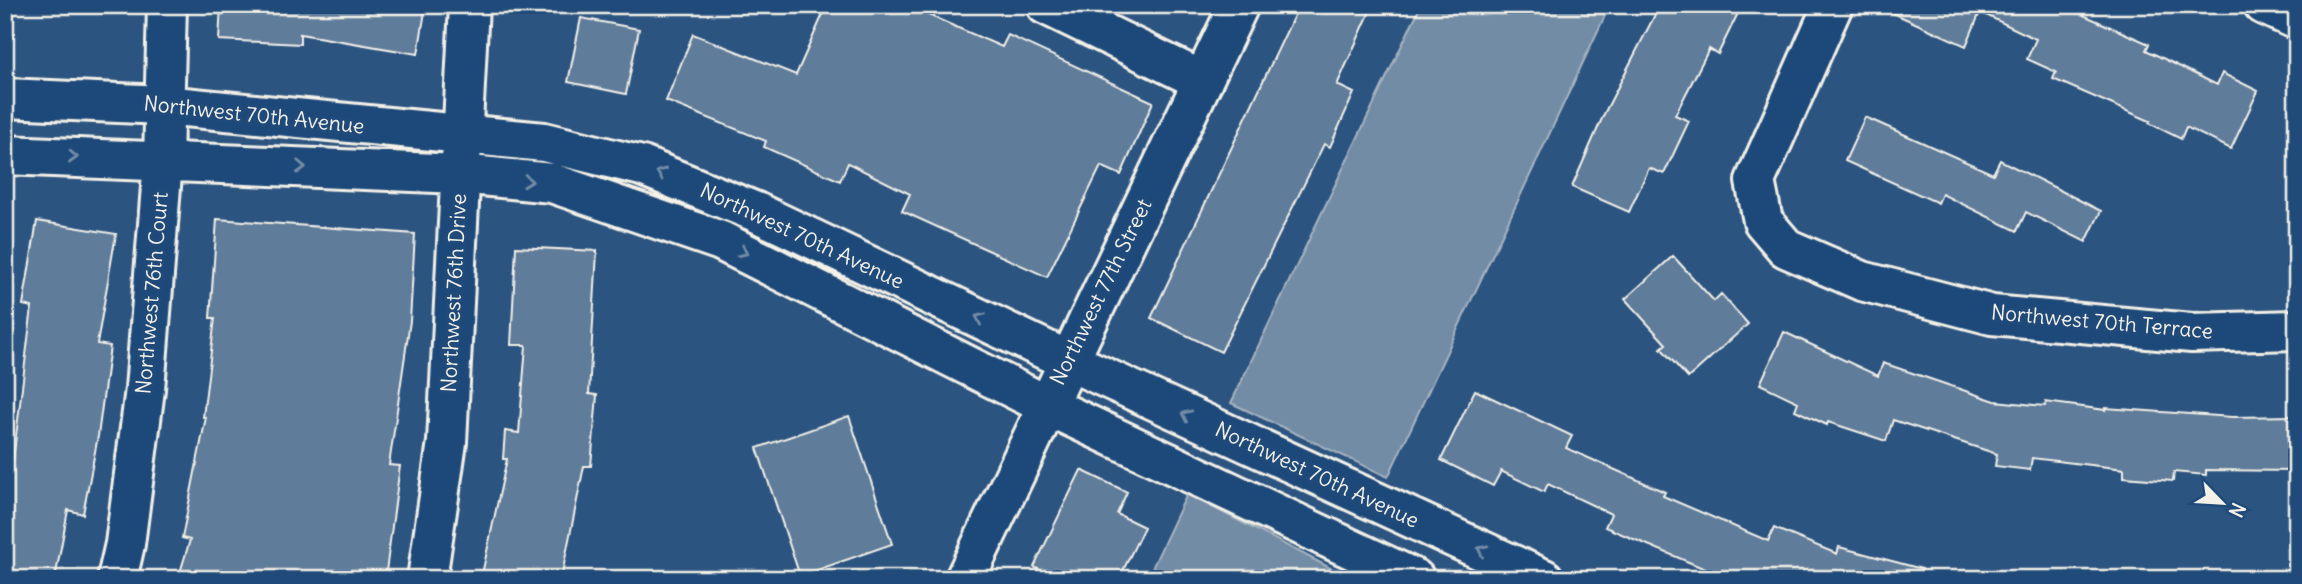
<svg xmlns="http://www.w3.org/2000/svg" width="2302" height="584" font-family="Delius,sans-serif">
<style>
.water{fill:#738ca6;stroke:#a7b4c0;stroke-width:2}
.building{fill:#5e7b9a;stroke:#f4f1e8;stroke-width:2}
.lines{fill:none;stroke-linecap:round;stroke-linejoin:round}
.minor-casing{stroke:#f4f1e8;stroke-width:44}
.minor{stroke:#1f4a7a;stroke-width:38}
.oneway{stroke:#748da6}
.labels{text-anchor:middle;stroke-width:7;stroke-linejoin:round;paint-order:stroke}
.street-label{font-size:21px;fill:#f4f1e8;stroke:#1f4a7a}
</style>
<rect width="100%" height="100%" fill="#2c5481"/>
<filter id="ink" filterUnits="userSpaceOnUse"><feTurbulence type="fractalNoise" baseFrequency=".0143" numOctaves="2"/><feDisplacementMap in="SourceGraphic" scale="14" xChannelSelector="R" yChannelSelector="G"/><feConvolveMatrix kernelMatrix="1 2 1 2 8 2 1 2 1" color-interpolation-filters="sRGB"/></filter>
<g filter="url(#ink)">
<path class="water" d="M 1421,5 L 1610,5 L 1388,477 L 1231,403 Z
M 1187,494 L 1338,572 L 1335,579 L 1147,579 Z"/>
<path class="building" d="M 221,5 L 426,5 L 418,54 L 300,34 L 300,44 L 219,40 Z
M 827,5 L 931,5 L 926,14 L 1002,47 L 1008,35 L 1153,102 L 1121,175 L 1101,166 L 1047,277 L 902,211 L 910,194 L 848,163 L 840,181 L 764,147 L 766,141 L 666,101 L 693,34 L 796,75 Z
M 1299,5 L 1373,5 L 1337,85 L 1354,93 L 1330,147 L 1324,144 L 1221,352 L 1151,318 Z
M 1660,5 L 1742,5 L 1718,54 L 1709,49 L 1675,115 L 1689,121 L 1664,174 L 1649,168 L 1629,212 L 1572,187 L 1604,114 Z
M 1875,5 L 2061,5 L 2149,44 L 2146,50 L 2217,85 L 2222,73 L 2258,91 L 2231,149 L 2186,127 L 2181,139 L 2149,123 L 2150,121 L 2053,79 L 2056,72 L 2027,59 L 2036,39 L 1980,12 L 1966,46 Z
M 581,18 L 639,29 L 626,94 L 568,82 Z
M 1865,117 L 1993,174 L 2000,160 L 2101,211 L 2086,242 L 2026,212 L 2017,231 L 1942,194 L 1938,203 L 1845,161 Z
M 217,219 L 415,234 L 410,321 L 389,465 L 400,466 L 385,579 L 178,579 L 190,540 L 182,538 L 206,417 L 203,417 L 215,318 L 210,318 Z
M 37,221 L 116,234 L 97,344 L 110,346 L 98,436 L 83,514 L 68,510 L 55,579 L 5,579 L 5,459 L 13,460 L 32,307 L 23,305 Z
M 516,247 L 597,251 L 589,394 L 597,395 L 591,466 L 584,466 L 561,579 L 481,579 L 507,459 L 503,459 L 505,431 L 519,433 L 526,345 L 511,345 Z
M 1673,256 L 1714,301 L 1721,294 L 1748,324 L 1688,378 L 1661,348 L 1666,344 L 1625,299 Z
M 1784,332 L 1878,376 L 1883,363 L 1995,401 L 2045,406 L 2046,402 L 2106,410 L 2106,408 L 2232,417 L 2297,416 L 2297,471 L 2206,470 L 2206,475 L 2174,472 L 2173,481 L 2124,477 L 2124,469 L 2032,458 L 2030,470 L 1995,466 L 1997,454 L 1893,420 L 1886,441 L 1828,422 L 1827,425 L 1795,410 L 1798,402 L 1760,384 Z
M 1475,390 L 1572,436 L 1566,448 L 1665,492 L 1663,496 L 1768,541 L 1774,528 L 1837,554 L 1839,547 L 1922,569 L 1921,579 L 1729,579 L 1605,527 L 1611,514 L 1548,484 L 1544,492 L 1501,471 L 1493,486 L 1441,460 Z
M 849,416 L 892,544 L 800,576 L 757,448 Z
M 1081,470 L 1127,492 L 1117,514 L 1144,527 L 1119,579 L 1057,579 L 1034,567 Z"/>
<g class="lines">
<g class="minor-casing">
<path id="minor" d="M 1046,5 L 1203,81
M 1833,5 L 1755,181 L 1763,221 L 1786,248 L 1862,281 L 1992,315 L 2192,333 L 2297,330
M 2264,5 L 2297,20
M 5,98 L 164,105 L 544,142 L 642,166 L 756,212 L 1069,361 L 1544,579
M 5,155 L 460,174 L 552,183 L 721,241 L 1046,405 L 1415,579
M 117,579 L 125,544 L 145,389 L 163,161 L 167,5
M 427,579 L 447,442 L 469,5
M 965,579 L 1239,5"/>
</g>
<use href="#minor" class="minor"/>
</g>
<defs><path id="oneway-chevron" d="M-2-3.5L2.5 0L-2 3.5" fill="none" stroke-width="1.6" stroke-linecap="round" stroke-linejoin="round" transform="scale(1.75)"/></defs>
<g class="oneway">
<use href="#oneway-chevron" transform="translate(73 157) rotate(2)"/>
<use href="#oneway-chevron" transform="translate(301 167) rotate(2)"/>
<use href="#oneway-chevron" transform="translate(661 173) rotate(-158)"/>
<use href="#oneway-chevron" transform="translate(528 181) rotate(6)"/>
<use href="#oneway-chevron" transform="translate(743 252) rotate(27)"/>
<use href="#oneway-chevron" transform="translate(980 318) rotate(-155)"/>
<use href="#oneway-chevron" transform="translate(1186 415) rotate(-155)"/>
<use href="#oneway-chevron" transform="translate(1482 550) rotate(-155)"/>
</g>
</g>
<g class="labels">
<g class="street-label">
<text transform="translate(254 115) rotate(6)" y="7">Northwest 70th Avenue</text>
<text transform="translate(802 236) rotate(25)" y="7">Northwest 70th Avenue</text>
<text transform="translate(1101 292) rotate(-64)" y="7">Northwest 77th Street</text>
<text transform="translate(152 293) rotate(-85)" y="7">Northwest 76th Court</text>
<text transform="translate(454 293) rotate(-87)" y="7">Northwest 76th Drive</text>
<text transform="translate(2102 322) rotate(5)" y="7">Northwest 70th Terrace</text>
<text transform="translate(1317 475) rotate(25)" y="7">Northwest 70th Avenue</text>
</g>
</g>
<rect width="2302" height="584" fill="none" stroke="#1f4a7a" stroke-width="28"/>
<rect x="14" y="14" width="2274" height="556" fill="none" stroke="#f4f1e8" stroke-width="2.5" filter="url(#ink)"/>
<g transform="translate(2222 503) rotate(115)" stroke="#1f4a7a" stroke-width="5" paint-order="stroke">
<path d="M0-5L12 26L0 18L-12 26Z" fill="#f4f1e8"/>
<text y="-10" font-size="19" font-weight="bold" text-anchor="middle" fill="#f4f1e8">N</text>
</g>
</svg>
